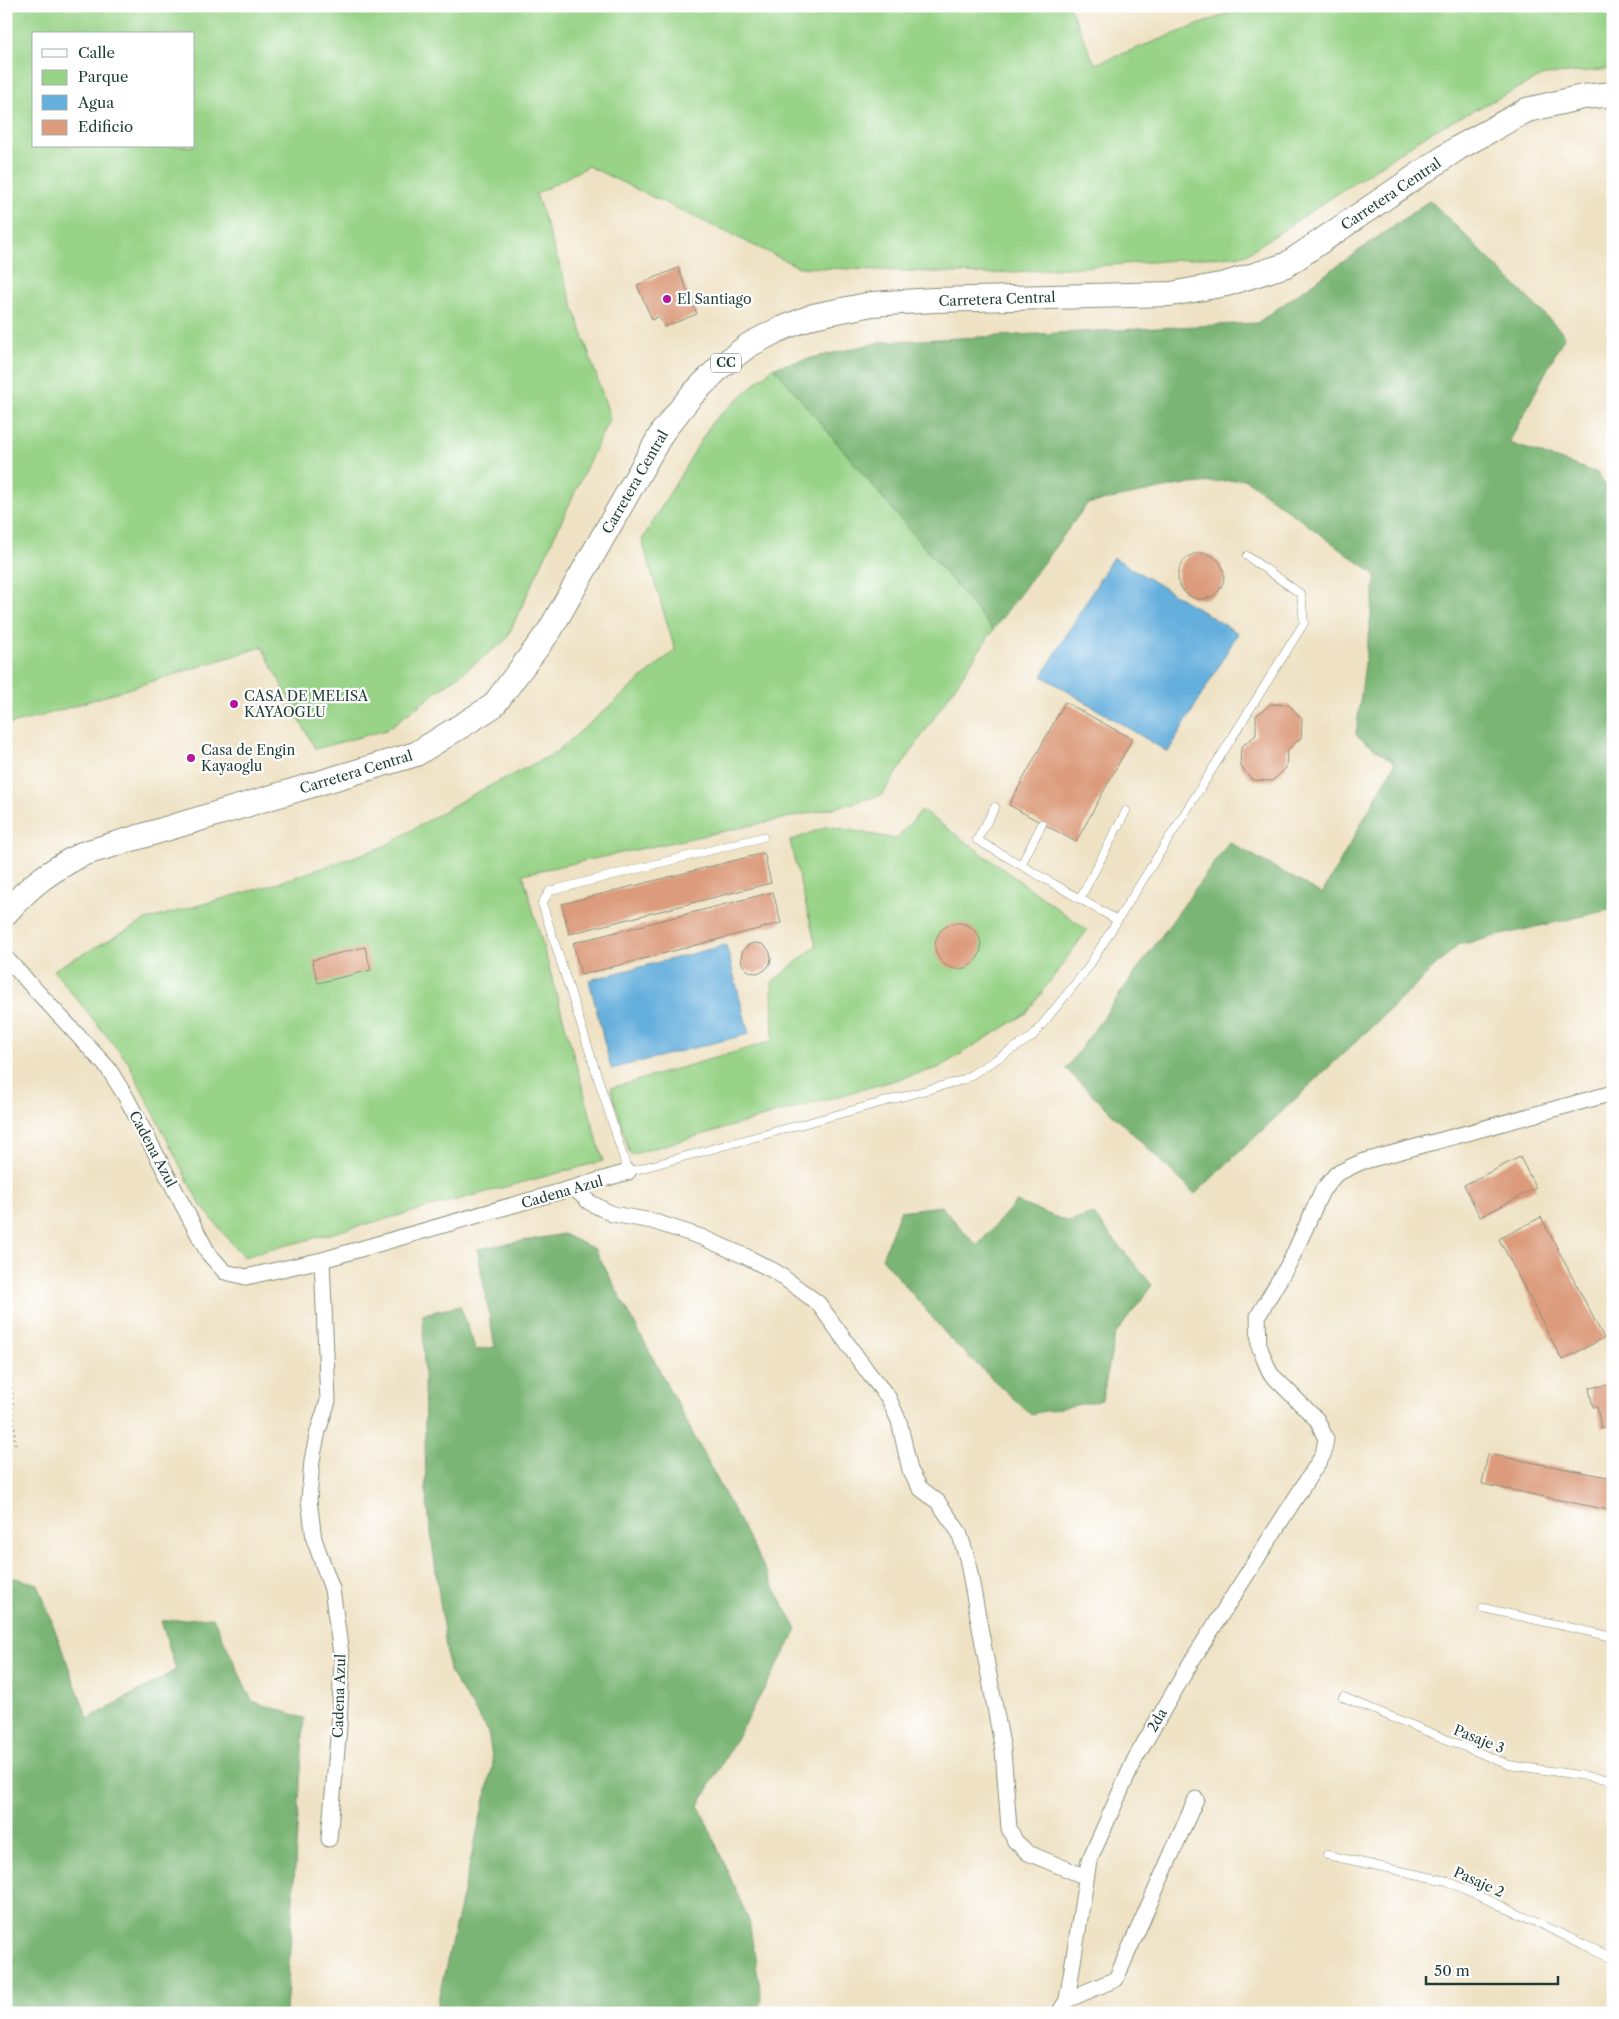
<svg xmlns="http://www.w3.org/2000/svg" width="1619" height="2019" font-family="'Libre Caslon Text',serif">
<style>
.green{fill:#98d387;stroke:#5c885e;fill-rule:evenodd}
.forest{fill:#7ab574;stroke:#4c7954}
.water{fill:#65afdd;stroke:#427688}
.building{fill:#dc9b7c}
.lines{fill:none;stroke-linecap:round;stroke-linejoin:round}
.service-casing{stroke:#87907c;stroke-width:9}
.minor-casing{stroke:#87907c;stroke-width:17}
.primary-casing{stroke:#87907c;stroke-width:26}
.path{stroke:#87907c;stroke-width:3;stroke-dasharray:1 4;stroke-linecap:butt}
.service{stroke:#fff;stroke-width:8}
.minor{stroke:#fff;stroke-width:15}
.primary{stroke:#fff;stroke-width:24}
.poi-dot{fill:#b5179e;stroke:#fff;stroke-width:2}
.labels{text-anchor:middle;stroke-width:4.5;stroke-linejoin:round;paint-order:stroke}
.shield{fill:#fff;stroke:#627771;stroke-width:1}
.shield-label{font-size:12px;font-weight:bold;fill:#1f3d34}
.street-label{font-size:14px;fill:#1f3d34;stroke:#fff}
.poi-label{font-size:14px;fill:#1f3d34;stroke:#fff;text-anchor:start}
</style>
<rect width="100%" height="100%" fill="#fff"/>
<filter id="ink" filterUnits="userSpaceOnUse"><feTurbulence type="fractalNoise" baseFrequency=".02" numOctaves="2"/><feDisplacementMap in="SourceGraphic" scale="10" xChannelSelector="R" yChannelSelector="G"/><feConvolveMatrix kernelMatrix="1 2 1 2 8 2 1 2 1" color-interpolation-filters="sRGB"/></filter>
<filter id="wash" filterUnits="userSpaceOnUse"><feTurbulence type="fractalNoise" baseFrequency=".0096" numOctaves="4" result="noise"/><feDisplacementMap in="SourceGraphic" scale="20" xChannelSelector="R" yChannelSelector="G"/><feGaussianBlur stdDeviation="1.12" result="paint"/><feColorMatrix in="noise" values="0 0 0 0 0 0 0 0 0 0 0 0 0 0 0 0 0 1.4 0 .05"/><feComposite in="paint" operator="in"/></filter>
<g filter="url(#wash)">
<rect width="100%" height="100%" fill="#efe2c4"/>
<path class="green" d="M 6,6 L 1069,6 L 1095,64 L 1248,6 L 1613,6 L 1613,69 L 1544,75 L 1431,132 L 1245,255 L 986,274 L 799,267 L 588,166 L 536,194 L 610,417 L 506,640 L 386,730 L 315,749 L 262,647 L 38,717 L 6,725 ZM 34,34 L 194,34 L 194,146 L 34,146 Z
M 774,367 L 993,630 L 882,795 L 833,808 L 523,874 L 603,1161 L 243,1257 L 199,1203 L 128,1062 L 53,970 L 146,920 L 272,885 L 385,846 L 466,798 L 555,753 L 675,650 L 642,540 L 712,422 Z
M 922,810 L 1087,930 L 1027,1013 L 938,1068 L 630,1155 L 611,1088 L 773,1041 L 772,982 L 816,946 L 790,841 L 828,826 L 896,839 Z"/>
<path class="forest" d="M 1430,200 L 1565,335 L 1509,443 L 1598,473 L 1613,498 L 1613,909 L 1458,945 L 1195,1194 L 1066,1069 L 1229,842 L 1322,894 L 1395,763 L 1356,735 L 1376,575 L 1245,479 L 1179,485 L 1087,504 L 993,630 L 774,367 L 880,342 L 1257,323 Z
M 1016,1202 L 1069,1222 L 1093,1214 L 1152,1285 L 1115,1335 L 1102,1400 L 1030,1414 L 952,1341 L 882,1258 L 900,1211 L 941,1206 L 977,1246 Z
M 563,1234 L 595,1249 L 797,1630 L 699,1805 L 749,1921 L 762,2001 L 753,2013 L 435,2013 L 493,1764 L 488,1731 L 449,1671 L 426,1495 L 423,1314 L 460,1306 L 476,1350 L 495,1347 L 477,1249 Z
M 6,1576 L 38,1584 L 88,1719 L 176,1670 L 161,1621 L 213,1617 L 252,1701 L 304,1718 L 286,2013 L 6,2013 Z"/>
<path class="water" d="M 1113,557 L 1238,633 L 1168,752 L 1042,676 Z
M 726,945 L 749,1034 L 611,1069 L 589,980 Z"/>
<g id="blocks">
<path class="building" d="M 678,268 L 697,314 L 664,327 L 659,316 L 652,320 L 637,285 Z
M1178 576a23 23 0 1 1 46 0a23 23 0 1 1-46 0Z
M 1065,702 L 1132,739 L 1076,842 L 1009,805 Z
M 1271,704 L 1289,705 L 1302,719 L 1301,738 L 1287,750 L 1286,768 L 1272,781 L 1253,780 L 1240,766 L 1241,747 L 1256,735 L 1256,716 Z
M 764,853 L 771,883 L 569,934 L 562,904 Z
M 773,892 L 781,923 L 581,975 L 573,943 Z
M935 946a23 23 0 1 1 46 0a23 23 0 1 1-46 0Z
M741 958a15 15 0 1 1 30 0a15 15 0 1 1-30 0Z
M 365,947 L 371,970 L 318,983 L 312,960 Z
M 1520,1157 L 1536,1188 L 1480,1217 L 1464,1185 Z
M 1541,1217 L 1604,1338 L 1562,1360 L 1499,1239 Z
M 1613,1384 L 1613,1435 L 1612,1435 L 1610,1426 L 1601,1428 L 1597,1407 L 1593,1407 L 1589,1388 Z
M 1488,1454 L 1613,1478 L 1613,1511 L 1482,1484 Z"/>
</g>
</g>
<g filter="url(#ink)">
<use href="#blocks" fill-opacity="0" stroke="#87907c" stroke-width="1"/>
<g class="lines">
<g class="service-casing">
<path id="service" d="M 995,807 L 977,840 L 1117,920
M 763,837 L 550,891 L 542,903 L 628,1172 L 963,1080 L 1032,1037 L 1087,969 L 1304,623 L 1301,594 L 1247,556
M 1021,865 L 1042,824
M 1080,899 L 1126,811
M 1483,1608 L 1613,1637
M 1343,1697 L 1509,1765 L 1613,1780
M 1327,1855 L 1447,1881 L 1613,1958"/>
</g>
<g class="minor-casing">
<path id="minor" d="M 6,958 L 108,1068 L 126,1097 L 208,1253 L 225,1272 L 246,1277 L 322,1260 L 628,1172
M 574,1188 L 589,1202 L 612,1214 L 652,1221 L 701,1237 L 747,1257 L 776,1272 L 818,1303 L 870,1375 L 888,1397 L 899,1421 L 910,1470 L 920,1488 L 938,1502 L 959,1532 L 967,1558 L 1003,1750 L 1009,1828 L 1015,1841 L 1028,1853 L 1086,1877
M 322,1260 L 328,1401 L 318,1431 L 312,1460 L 309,1500 L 314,1539 L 332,1589 L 342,1661 L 339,1727 L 329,1839
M 1067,2000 L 1116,1979 L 1196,1799
M 1059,2013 L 1067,2000 L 1089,1861 L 1135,1759 L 1191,1662 L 1323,1455 L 1326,1439 L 1317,1420 L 1270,1373 L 1259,1346 L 1258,1316 L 1291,1260 L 1322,1191 L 1336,1174 L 1361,1162 L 1613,1093"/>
</g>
<g class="primary-casing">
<path id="primary" d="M 6,913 C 31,884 49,872 82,854 L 416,754 L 493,706 L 550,630 L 663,431 L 691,396 L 720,367 L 749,345 L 776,331 L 813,316 L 872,304 L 934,300 L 1171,294 L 1226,284 L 1286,265 L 1458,148 L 1527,110 L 1583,97 L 1613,94"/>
</g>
<path class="path" d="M 6,1293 L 15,1444"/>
<use href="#service" class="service"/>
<use href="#minor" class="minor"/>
<use href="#primary" class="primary"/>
</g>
</g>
<g class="poi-dot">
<circle cx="667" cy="299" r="5"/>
<circle cx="234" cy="704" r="5"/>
<circle cx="191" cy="758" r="5"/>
</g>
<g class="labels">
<rect class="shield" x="711" y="353.5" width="30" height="19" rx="4"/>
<g class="shield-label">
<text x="726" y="367">CC</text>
</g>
<g class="street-label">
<text transform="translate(1391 194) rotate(-34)" y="5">Carretera Central</text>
<text transform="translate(997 299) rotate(-2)" y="5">Carretera Central</text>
<text transform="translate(635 482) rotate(-60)" y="5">Carretera Central</text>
<text transform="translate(356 772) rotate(-17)" y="5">Carretera Central</text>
<text transform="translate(153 1149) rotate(62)" y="5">Cadena Azul</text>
<text transform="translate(562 1192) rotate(-16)" y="5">Cadena Azul</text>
<text transform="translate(339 1696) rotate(-88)" y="5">Cadena Azul</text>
<text transform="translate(1157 1720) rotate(-60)" y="5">2da</text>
<text transform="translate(1479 1739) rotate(22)" y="5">Pasaje 3</text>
<text transform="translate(1479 1882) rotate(24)" y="5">Pasaje 2</text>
</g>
<g class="poi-label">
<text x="677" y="304">El Santiago</text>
<text x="244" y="701">CASA DE MELISA<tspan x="244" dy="16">KAYAOGLU</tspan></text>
<text x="201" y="755">Casa de Engin<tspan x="201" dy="16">Kayaoglu</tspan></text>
</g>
</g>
<rect width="1619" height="2019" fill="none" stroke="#fff" stroke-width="25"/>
<rect x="32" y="32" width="162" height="115" fill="#ffffff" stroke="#a5b1ae"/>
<rect x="42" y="49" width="25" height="8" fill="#ffffff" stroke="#a5b1ae"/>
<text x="78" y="58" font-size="15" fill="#1f3d34">Calle</text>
<rect x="42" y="70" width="25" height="15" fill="#98d387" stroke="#a5b1ae"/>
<text x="78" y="82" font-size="15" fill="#1f3d34">Parque</text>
<rect x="42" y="95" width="25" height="15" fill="#65afdd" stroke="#a5b1ae"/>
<text x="78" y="108" font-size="15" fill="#1f3d34">Agua</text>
<rect x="42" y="120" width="25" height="15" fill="#dc9b7c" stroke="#a5b1ae"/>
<text x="78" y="132" font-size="15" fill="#1f3d34">Edificio</text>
<path d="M1426 1976v8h132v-8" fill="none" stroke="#1f3d34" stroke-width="2.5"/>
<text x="1434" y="1976" font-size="15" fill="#1f3d34" stroke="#ffffff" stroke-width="4" paint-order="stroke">50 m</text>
</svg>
